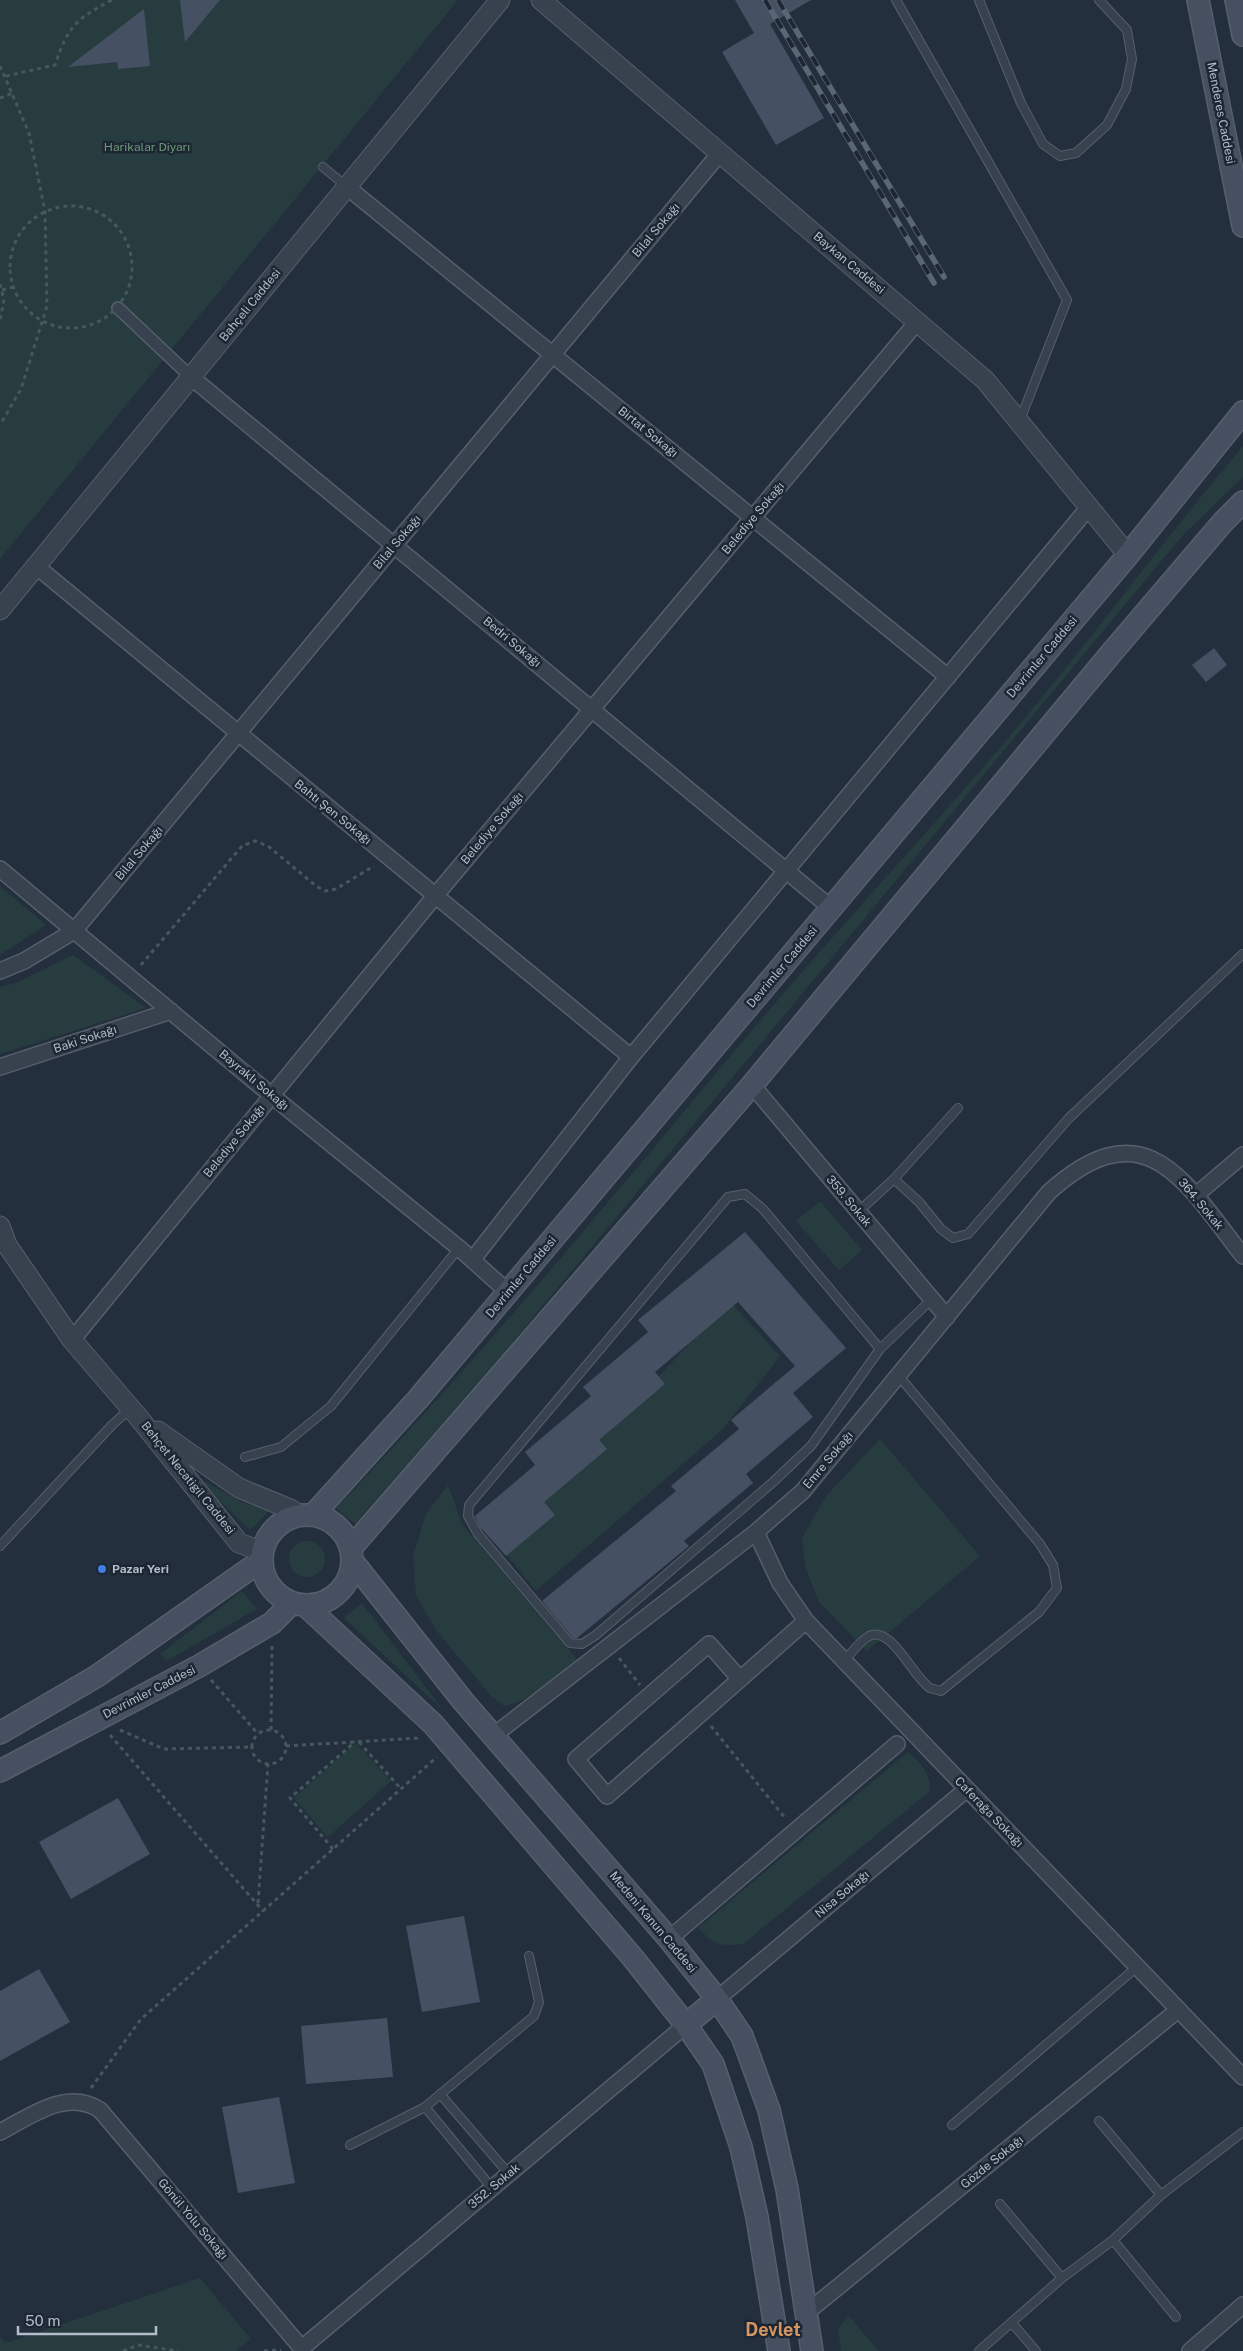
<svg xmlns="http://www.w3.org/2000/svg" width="1243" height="2351" font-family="'Public Sans',sans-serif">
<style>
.green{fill:#263c3f}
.building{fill:#455162}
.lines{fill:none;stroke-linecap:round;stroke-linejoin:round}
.service-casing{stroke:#565f6c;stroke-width:10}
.pedestrian-casing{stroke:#565f6c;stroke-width:14}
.minor-casing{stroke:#565f6c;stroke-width:18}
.tertiary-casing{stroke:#565f6c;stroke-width:21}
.secondary-casing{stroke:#565f6c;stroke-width:24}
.path{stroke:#44595c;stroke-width:3;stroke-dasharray:4 4;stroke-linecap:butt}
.service{stroke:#38414e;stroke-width:8}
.pedestrian{stroke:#38414e;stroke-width:11}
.minor{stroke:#38414e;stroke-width:15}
.tertiary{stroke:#38414e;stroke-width:19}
.secondary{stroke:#465061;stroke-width:21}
.rail-casing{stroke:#5a6575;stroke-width:5.5}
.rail{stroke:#1d2633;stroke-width:4;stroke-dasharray:11;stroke-linecap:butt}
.shop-dot{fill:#3f7fe0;stroke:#1d2633;stroke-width:2}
.labels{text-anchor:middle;stroke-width:5;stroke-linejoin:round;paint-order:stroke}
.street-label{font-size:12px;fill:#b4bcc9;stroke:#1d2633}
.park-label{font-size:12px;fill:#6b9a76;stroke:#1d2633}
.poi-label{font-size:12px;font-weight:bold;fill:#b4bcc9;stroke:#1d2633;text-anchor:start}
.district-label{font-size:18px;font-weight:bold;fill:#d59563;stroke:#1d2633}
</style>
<rect width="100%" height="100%" fill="#242f3e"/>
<path class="green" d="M 0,0 L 458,0 L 0,559 Z
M 1243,446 L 1243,477 L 1182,536 L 512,1343 L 355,1524 L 336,1508 C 476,1363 604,1207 733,1053 C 823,945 919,843 1010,736 C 1090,641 1163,541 1243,446 Z
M 0,886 L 46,925 L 0,955 Z
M 73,955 L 146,1008 L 0,1054 L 0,987 L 16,983 Z
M 820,1201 L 862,1250 L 839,1270 L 796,1221 Z
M 730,1301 L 780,1356 L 722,1430 L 536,1591 L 499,1545 Z
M 880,1439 L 980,1556 L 867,1651 L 818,1601 L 805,1565 L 802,1538 L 826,1496 Z
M 206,1482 L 241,1502 L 271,1509 L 250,1530 L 202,1484 Z
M 448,1485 L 462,1524 L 580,1663 L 521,1701 L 504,1706 L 492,1697 L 436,1630 L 416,1596 L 413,1555 L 426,1514 Z
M289 1559a18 18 0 1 1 36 0a18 18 0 1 1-36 0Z
M 242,1591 L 257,1609 L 166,1661 L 160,1654 Z
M 362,1603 L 443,1710 L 344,1618 Z
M 356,1743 L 391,1781 L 328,1837 L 294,1798 Z
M 908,1752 C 922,1764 930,1772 930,1791 L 743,1944 C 719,1947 715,1945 698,1928 Z
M 200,2278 L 251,2339 L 236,2351 L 0,2351 L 0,2337 L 6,2343 Z
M 849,2316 L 879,2351 L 841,2351 L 838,2328 Z"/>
<path class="building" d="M 180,0 L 220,0 L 185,42 Z
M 735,0 L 811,0 L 770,24 L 824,118 L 776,145 L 722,52 L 754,33 Z
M 144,9 L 150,66 L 118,69 L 117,62 L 68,67 Z
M 1214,648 L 1227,665 L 1206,682 L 1192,665 Z
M 745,1232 L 846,1348 L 793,1393 L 813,1417 L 746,1474 L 753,1483 L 684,1541 L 689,1546 L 577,1638 L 573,1638 L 542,1601 L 676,1491 L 671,1486 L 739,1429 L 731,1420 L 795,1366 L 738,1302 L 655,1372 L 665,1384 L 599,1440 L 607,1449 L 544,1502 L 555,1515 L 506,1556 L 480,1527 L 475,1516 L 535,1465 L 525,1452 L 591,1396 L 583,1387 L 648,1332 L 638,1320 Z
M 118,1798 L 150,1854 L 71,1899 L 39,1842 Z
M 464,1916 L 480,2002 L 422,2012 L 406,1926 Z
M 39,1969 L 70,2022 L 0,2061 L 0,1991 Z
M 387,2018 L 393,2077 L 306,2084 L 301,2026 Z
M 279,2097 L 295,2183 L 238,2193 L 222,2107 Z"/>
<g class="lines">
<g class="service-casing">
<path id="service" d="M 896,0 L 1067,300 L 1020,420
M 979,0 L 1021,103 L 1043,144 L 1060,156 L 1076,153 L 1107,125 L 1126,89 L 1132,59 L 1127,30 L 1099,0
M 323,167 L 346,186
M 894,1179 L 919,1202 L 941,1229 L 953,1238 L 968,1234 L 1069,1118 L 1243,954
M 858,1212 L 894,1179 L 958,1108
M 880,1349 L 763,1209 L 745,1194 L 728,1197 L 469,1505 L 468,1516 L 478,1534 L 570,1643 L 582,1644 L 596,1635 L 772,1483 L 811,1446 L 880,1349 L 932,1299
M 245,1457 L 281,1447 L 331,1406 L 459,1248
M 0,1546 L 112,1425 L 131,1408
M 844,1661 C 851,1653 860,1641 869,1636 C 891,1625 913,1677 930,1688 C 933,1689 938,1690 941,1691 L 1039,1612 L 1057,1588 L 1053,1565 L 1040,1544 L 898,1375
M 440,2094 L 509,2174
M 425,2107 L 492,2188
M 1099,2121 L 1161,2195
M 952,2125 L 1137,1967
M 350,2145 L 425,2107 L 534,2016 L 539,2002 L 529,1956
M 1000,2204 L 1062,2278
M 1113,2240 L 1176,2317
M 1012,2323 L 1036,2351
M 979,2351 L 1062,2278 L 1113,2240 L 1161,2195 L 1243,2132"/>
</g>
<g class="pedestrian-casing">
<path id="pedestrian" d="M 118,308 L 191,377"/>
</g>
<g class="minor-casing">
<path id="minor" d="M 347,187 L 948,677
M 191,377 L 831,908
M 36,566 L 631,1057
M 0,869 L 271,1095 L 459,1248 L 508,1292
M 0,971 L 24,961 L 74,931 L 720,153
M 0,1067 L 171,1011
M 752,1085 L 947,1317
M 1196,1195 L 1243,1155
M 473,1259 L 631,1057 L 1089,507
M 72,1340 L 435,896 L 917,322
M 756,1532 L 780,1583 L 806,1621 L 1243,2077
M 740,1679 L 709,1644 L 576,1759 L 607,1796 C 674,1738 740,1679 806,1621
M 493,1736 L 756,1532 L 803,1491 L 1049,1192 C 1145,1106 1184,1180 1243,1256
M 669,1939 L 897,1744
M 717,1999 L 967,1789
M 0,2132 C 31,2116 67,2088 100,2110 L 304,2351
M 806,2313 L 1178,2010
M 302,2348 L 686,2025
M 1190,2351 L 1243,2305"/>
</g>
<g class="tertiary-casing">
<path id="tertiary" d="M 541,0 L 985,380 L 1128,555
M 0,610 L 500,0
M 0,1226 L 7,1245 L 72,1340 L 139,1418 L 239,1543 L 263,1552
M 158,1431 L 239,1488 L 290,1509 L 300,1515"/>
</g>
<g class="secondary-casing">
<path id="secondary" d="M 1198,0 L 1243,226
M 1236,0 L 1243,35
M262 1560a45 45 0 1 1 90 0a45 45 0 1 1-90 0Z
M 313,1515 L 418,1399 L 1128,555 L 1243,412
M 351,1548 L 752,1085 L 1113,651 L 1223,522 L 1243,502
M 353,1562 L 463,1701 L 669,1939 L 717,1999 L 742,2036 L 769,2110 L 787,2189 L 812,2351
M 306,1606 L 433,1724 L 633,1958 L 686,2025 L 713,2064 L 741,2147 L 757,2217 L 779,2351
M 0,1733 L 97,1676 L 262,1560
M 0,1771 L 199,1666 L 272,1623 L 292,1603
M 686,2025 L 717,1999"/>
</g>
<path class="path" d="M 0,66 L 29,133 L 45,211 L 47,306 L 21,389 L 0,425
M 6,76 L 55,65 C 68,26 76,19 112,0
M 0,98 L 13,93
M10 267a61 61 0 1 1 122 0a61 61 0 1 1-122 0Z
M 0,284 L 4,300 L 0,321
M 2,290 L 13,287
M 141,965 L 242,846 L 255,841 L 268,846 L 316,886 L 325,891 L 336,889 L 374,866
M 619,1658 L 640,1685
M 211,1680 L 258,1734
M 711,1726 L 785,1818
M252 1747a17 17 0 1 1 34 0a17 17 0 1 1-34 0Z
M 120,1730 L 164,1749 L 252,1747
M 271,1730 L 272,1646
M 110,1735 L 263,1911
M 359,1742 L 401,1789
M 286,1746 L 420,1738
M 333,1849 L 290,1798 L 355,1742
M 258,1903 L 268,1764
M 91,2088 L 141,2019 L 437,1757
M 123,2351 L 138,2345 L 178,2351
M 264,2351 L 281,2350"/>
<use href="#service" class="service"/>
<use href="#pedestrian" class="pedestrian"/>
<use href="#minor" class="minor"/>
<use href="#tertiary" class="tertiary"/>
<use href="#secondary" class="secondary"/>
<g class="rail-casing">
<path id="rail" d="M 765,0 L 934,283
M 778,0 L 944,277"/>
</g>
<use href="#rail" class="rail"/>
</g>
<circle class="shop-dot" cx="102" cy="1569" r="5"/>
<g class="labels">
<g class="street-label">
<text transform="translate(1221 113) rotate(79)" y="4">Menderes Caddesi</text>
<text transform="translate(656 230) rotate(-50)" y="4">Bilal Sokağı</text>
<text transform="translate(849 263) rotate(40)" y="4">Baykan Caddesi</text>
<text transform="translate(250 305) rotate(-51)" y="4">Bahçeli Caddesi</text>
<text transform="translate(648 432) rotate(39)" y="4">Birtat Sokağı</text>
<text transform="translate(753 518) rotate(-50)" y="4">Belediye Sokağı</text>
<text transform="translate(397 542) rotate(-50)" y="4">Bilal Sokağı</text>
<text transform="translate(512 642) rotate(40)" y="4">Bedri Sokağı</text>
<text transform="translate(1042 657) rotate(-50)" y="4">Devrimler Caddesi</text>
<text transform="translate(333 812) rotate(39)" y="4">Bahtı Şen Sokağı</text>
<text transform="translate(492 828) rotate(-50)" y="4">Belediye Sokağı</text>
<text transform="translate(139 853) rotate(-50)" y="4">Bilal Sokağı</text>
<text transform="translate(782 967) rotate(-50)" y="4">Devrimler Caddesi</text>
<text transform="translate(85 1039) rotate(-18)" y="4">Baki Sokağı</text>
<text transform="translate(254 1080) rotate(40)" y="4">Bayraklı Sokağı</text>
<text transform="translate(234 1141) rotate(-51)" y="4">Belediye Sokağı</text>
<text transform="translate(849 1201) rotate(50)" y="4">359. Sokak</text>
<text transform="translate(1201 1204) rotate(50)" y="4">364. Sokak</text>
<text transform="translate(521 1277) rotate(-50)" y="4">Devrimler Caddesi</text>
<text transform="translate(828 1460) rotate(-50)" y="4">Emre Sokağı</text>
<text transform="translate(188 1478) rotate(51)" y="4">Behçet Necatigil Caddesi</text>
<text transform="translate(149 1692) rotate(-27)" y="4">Devrimler Caddesi</text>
<text transform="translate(989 1812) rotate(46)" y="4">Caferağa Sokağı</text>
<text transform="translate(842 1894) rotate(-40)" y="4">Nisa Sokağı</text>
<text transform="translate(653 1922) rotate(50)" y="4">Medeni Kanun Caddesi</text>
<text transform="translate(992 2162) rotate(-39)" y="4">Gözde Sokağı</text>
<text transform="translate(494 2186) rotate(-40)" y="4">352. Sokak</text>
<text transform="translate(193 2219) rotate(50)" y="4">Gönül Yolu Sokağı</text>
</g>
<g class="park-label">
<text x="147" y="151">Harikalar Diyarı</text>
</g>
<g class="poi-label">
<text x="112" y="1573">Pazar Yeri</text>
</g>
<g class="district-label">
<text x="773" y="2336">Devlet</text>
</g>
</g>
<path d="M18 2326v8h138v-8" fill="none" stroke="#b4bcc9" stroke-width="2.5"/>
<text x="25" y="2326" font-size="15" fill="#b4bcc9" stroke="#1d2633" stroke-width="4" paint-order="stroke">50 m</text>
</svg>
